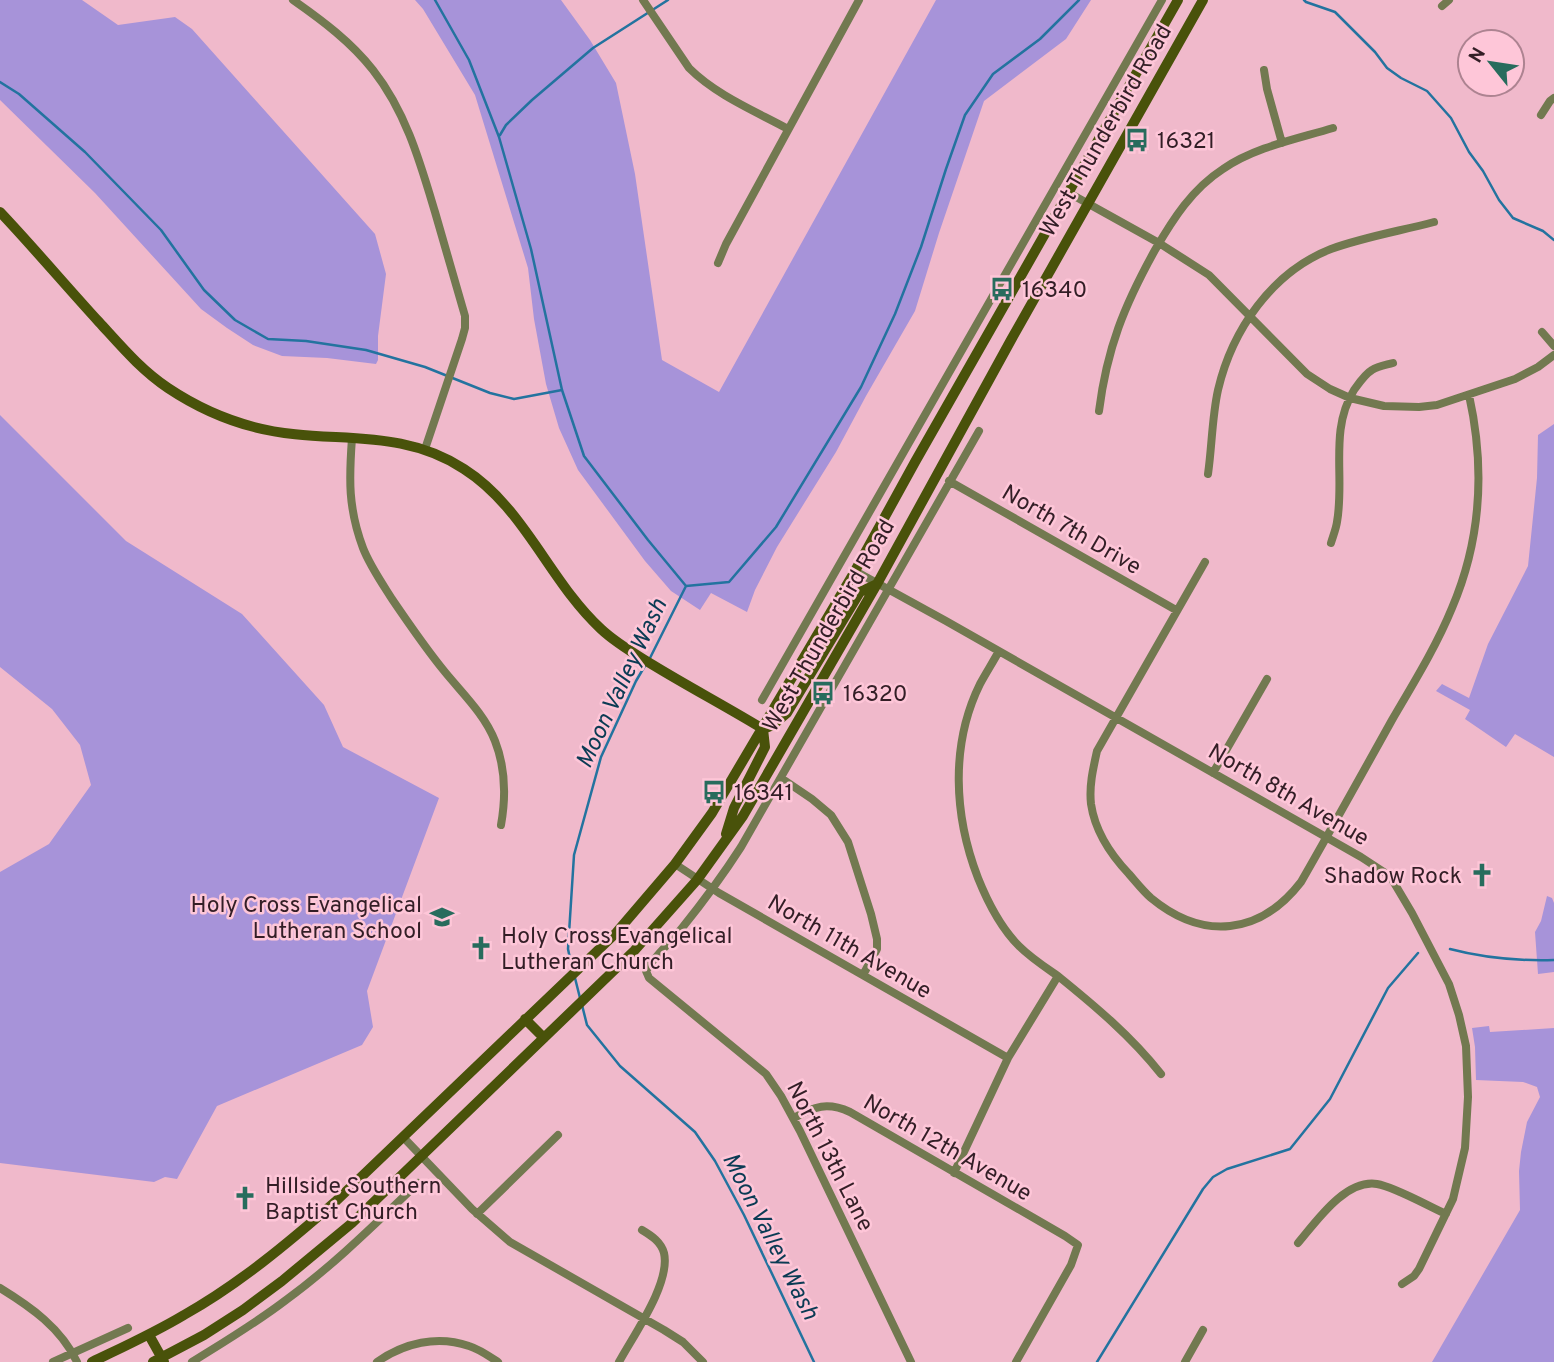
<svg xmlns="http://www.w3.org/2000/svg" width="1554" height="1362" font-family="Overpass,sans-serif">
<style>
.green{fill:#a793d9}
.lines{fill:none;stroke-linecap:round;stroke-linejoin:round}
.stream{stroke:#23739f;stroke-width:2.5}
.street{stroke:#727950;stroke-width:8}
.secondary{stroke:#49520a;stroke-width:10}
.labels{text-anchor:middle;stroke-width:5;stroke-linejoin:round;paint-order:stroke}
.street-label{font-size:23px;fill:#331e26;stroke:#fec6d8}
.poi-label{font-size:23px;fill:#331e26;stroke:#fec6d8;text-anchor:start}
.water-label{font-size:24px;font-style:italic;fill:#0b3b54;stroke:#fec6d8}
</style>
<rect width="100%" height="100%" fill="#f0b9cb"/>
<path class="green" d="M 0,0 L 82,0 L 118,25 L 175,17 L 192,29 L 375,234 L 386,274 L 378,336 L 378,360 L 376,364 L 327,358 L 282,356 L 253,345 L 227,328 L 201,309 L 95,193 L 0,100 Z
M 415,0 L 561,0 L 590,40 L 616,83 L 635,174 L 662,360 L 719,392 L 936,0 L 1091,0 L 1066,39 L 984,101 L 939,233 L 915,311 L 866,396 L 836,452 L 777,547 L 755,590 L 747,612 L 711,593 L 700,610 L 671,591 L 645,561 L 578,470 L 559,428 L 546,384 L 534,319 L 528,268 L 475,95 L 423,9 Z
M 0,415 L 126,541 L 242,614 L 324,705 L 343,747 L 439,798 L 367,991 L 373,1027 L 362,1045 L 217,1106 L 177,1179 L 165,1177 L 154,1182 L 0,1163 L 0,872 L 49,844 L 91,785 L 80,745 L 52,709 L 0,667 Z
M 1554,424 L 1554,757 L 1515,734 L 1506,747 L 1465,719 L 1470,710 L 1436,691 L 1442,684 L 1469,698 L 1488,644 L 1528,566 L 1537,478 L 1538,435 Z
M 1547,896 L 1552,898 L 1554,903 L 1554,972 L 1538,974 L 1535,932 L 1541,921 Z
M 1489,1026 L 1490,1032 L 1554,1028 L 1554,1362 L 1432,1362 L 1520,1210 L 1519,1171 L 1521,1152 L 1527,1122 L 1540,1097 L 1537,1087 L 1523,1082 L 1476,1080 L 1475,1047 L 1472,1028 Z"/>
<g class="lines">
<path class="stream" d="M 435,0 L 469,60 L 499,137 L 531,249 L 562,390 L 584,456 L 648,540 L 686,586 L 650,658
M 1304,0 L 1306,2 L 1335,12 L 1375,52 L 1387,68 L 1401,78 L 1427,91 L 1451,118 L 1469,152 L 1483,171 L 1499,200 L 1513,218 L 1543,231 L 1554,240
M 0,82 L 19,94 L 85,152 L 161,230 L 204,290 L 235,320 L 268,339 L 306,341 L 366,350 L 425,367 L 490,393 L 514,399 L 562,390
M 500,135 L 506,125 L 532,100 L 593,48 L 668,0
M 686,586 L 729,582 L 776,527 L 861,387 L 895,314 L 921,247 L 946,169 L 965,115 L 993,74 L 1040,39 L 1079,0
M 1450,949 C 1484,958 1519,961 1554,960
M 572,968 L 568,949 L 574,855 L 601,757 L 636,681 L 646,664
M 575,978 L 580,998
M 582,1005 L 587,1025 L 620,1066 L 695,1132 L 715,1161 L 744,1215 L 814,1362
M 1097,1362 L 1203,1189 L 1213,1177 L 1227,1169 L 1290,1149 L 1330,1099 L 1388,988 L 1418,953"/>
<path class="street" d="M 293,0 C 323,21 351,42 373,70 C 406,112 420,162 435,212 C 445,247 455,281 465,316 L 465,328 L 462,339 L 425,449
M 643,0 L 689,68 C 716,95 755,111 788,129
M 1442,6 L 1449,0
M 1264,70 L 1267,89 L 1282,143
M 1541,115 L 1550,101 L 1554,98
M 1069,193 L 1159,243 L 1209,275 L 1307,374 L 1330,389 L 1350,398 L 1384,406 L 1419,407 L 1437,405 L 1515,379 L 1538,367 L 1554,355
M 718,263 L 726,244 L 859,0
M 1542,332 L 1554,346
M 1099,411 C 1107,348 1124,306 1155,250 C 1173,219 1192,189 1223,169 C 1255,147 1297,139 1333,128
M 352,438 C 349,479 348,508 363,548 C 370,566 382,583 392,599 C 409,624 426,649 445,672 C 463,694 485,715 495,741 C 506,769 506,797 501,825
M 1208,474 C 1212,446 1212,417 1218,390 C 1232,330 1272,272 1331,249 C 1364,237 1400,231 1434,222
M 949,481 L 1176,610
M 1331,543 C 1333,536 1336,529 1337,522 C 1345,478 1329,430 1354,390 C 1359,383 1365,374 1372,370 C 1378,366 1386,365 1393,363
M 1205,562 L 1097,751 C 1093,769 1089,786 1091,804 C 1095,831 1111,855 1129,874 C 1136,882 1143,891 1151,898 C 1203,941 1260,935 1301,882 C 1332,828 1362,774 1392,720 C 1413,684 1436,647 1452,608 C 1481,540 1485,467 1469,395
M 855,571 L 946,621 L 1361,857 L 1390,876 L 1412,913 L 1449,984 L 1459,1015 L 1466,1046 L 1468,1097 L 1465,1148 L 1453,1199 L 1419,1269 L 1414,1276 L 1402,1284
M 762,700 L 1162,0
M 1213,773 L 1267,679
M 781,778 L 812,799 L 831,815 L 848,842 L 871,914 L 877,939 L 877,949 L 863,975
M 675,864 L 719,893 L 1008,1058
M 1058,976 C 1095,1006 1131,1036 1161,1074
M 794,1118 C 814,1106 828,1102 850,1112 L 1065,1236 L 1078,1245 L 1071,1265 L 1016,1362
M 403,1137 L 472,1209 L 510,1242 L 664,1330 L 683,1342 L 703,1362
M 954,1173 L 1008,1058 L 1058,976 C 1045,967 1031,958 1019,946 C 1000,927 988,903 978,878 C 954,816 950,745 980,684 C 986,673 993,662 999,651
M 477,1214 L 558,1135
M 1298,1243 C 1316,1222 1345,1179 1377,1184 C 1395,1187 1428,1206 1446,1214
M 0,1288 C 31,1307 61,1328 77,1362
M 53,1362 L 128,1328
M 192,1362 C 224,1342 256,1323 286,1300 C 334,1265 376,1223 418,1183
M 377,1362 C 404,1343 437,1335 469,1346 C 479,1349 489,1356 498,1362
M 619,1362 C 633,1336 671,1283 664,1253 C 661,1242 652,1236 642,1230
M 911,1362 L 800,1131 L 781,1096 L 766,1074 L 649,978 L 646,971 C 655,955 670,943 682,928 C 703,902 723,875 741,847 L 979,431
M 1185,1362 L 1203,1330"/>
<path class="secondary" d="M 0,212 C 34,248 66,286 99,322 C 121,346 141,370 168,388 C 195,406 223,419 254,427 C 327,446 397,425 464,469 C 525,508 549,581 601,629 C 617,644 635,654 653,665 C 689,687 727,707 763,729
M 763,729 L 773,725 L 787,713 L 860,592 L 877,584
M 726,834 L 734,808 L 765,747 L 763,729
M 525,1019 L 544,1038
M 149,1335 L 164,1362
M 92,1362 C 123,1347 154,1333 184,1315 C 239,1284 288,1243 335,1202 L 616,933 L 675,864 L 712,813 L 855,571 L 915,462 L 1178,0
M 153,1362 L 204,1335 L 243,1310 L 282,1281 L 352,1223 L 634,951 L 697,880 L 743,816 L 877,584 L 1011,340 L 1203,0"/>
</g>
<defs>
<g id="bus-bare" transform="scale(1.89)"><path d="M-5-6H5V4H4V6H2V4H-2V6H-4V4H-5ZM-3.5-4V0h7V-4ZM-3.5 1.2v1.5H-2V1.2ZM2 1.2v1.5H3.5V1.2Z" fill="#286c5d" stroke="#fec6d8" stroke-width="2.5" paint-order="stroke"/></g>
<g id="church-bare" transform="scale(1.89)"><path d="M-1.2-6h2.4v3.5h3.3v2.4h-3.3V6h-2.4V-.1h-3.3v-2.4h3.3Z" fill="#286c5d" stroke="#fec6d8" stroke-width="2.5" paint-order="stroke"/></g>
<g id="school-bare" transform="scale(1.89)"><path d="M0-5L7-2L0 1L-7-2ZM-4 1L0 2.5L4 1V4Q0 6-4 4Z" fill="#286c5d" stroke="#fec6d8" stroke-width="2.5" paint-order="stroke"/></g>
</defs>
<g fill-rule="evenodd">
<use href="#bus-bare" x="1137" y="140"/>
<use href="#bus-bare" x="1002" y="289"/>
<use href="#bus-bare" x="823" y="693"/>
<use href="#bus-bare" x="714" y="792"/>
<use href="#church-bare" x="1482" y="875"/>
<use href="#school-bare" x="442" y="917"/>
<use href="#church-bare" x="481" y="948"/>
<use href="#church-bare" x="245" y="1198"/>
</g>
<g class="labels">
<g class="street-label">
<text transform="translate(1105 130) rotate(-60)" y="8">West Thunderbird Road</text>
<text transform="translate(1072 529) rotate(30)" y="8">North 7th Drive</text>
<text transform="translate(828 625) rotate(-60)" y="8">West Thunderbird Road</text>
<text transform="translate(1289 794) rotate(30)" y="8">North 8th Avenue</text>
<text transform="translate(850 946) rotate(30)" y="8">North 11th Avenue</text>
<text transform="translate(948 1147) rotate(30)" y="8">North 12th Avenue</text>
<text transform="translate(831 1156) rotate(63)" y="8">North 13th Lane</text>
</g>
<g class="poi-label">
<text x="1157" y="148">16321</text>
<text x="1022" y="297">16340</text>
<text x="843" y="701">16320</text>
<text x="734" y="800">16341</text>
<text x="1462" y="883" text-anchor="end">Shadow Rock</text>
<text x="422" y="912" text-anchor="end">Holy Cross Evangelical<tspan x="422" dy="26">Lutheran School</tspan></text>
<text x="501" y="943">Holy Cross Evangelical<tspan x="501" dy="26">Lutheran Church</tspan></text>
<text x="265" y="1193">Hillside Southern<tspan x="265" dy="26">Baptist Church</tspan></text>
</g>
<g class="water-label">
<text transform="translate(621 683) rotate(-65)" y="8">Moon Valley Wash</text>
<text transform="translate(771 1236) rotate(63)" y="8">Moon Valley Wash</text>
</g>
</g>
<g transform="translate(1491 63) rotate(300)"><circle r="33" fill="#fec6d8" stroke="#ad8391" stroke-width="2"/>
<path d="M0-5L12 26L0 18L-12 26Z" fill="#286c5d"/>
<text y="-10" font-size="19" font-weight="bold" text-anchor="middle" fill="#331e26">N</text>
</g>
</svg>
